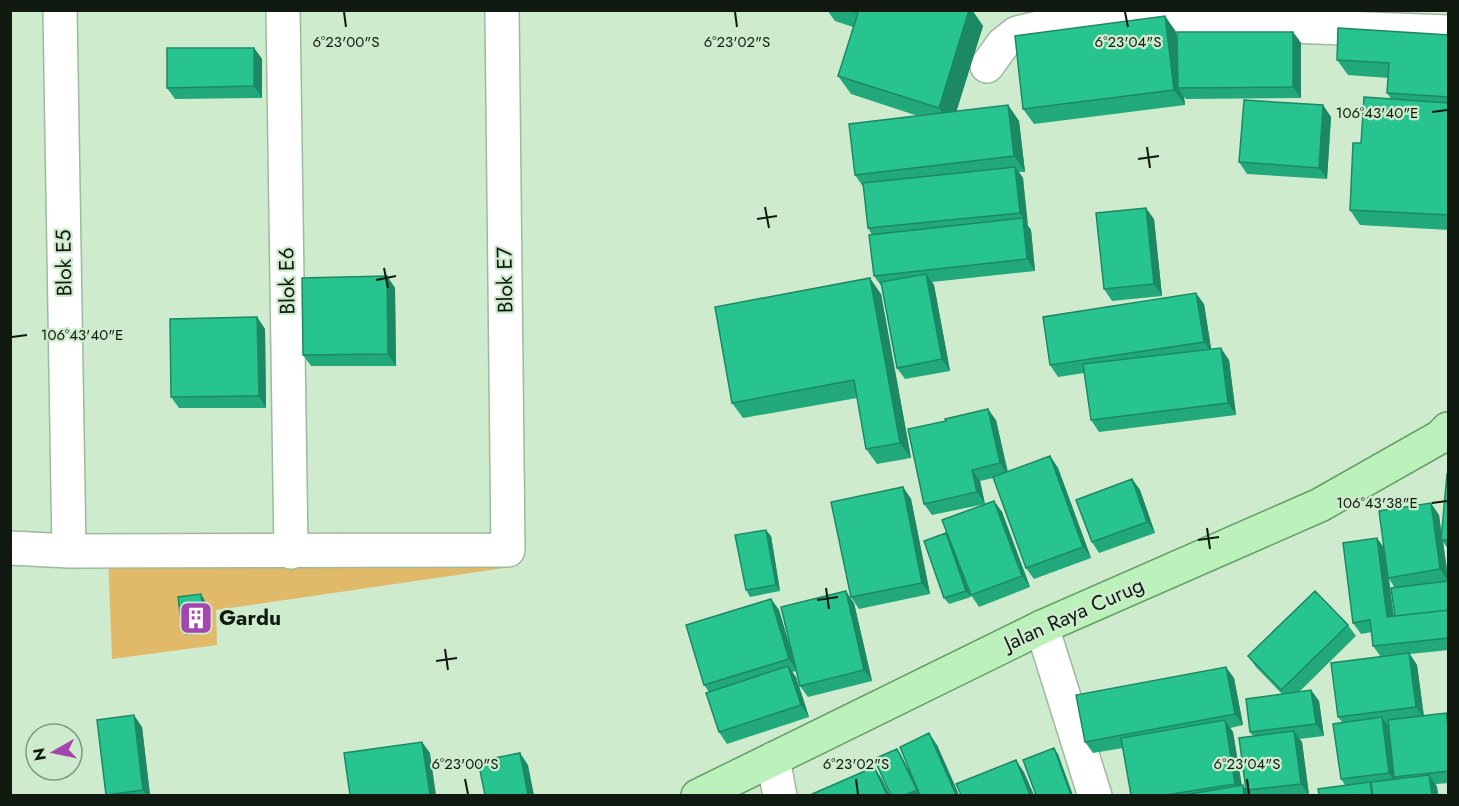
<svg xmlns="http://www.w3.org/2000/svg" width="1459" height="806" font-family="Jost,sans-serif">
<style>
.green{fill:#e1ba69}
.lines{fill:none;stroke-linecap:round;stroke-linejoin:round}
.minor-casing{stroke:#9eba9d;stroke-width:36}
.major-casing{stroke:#63a063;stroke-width:36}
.minor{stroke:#fff;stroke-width:33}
.major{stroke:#bcf1bc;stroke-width:33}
.wall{fill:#22a97b;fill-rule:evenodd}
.shaded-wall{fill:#1c8964}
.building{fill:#28c48f;stroke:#1c8964;stroke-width:1.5}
.ticks{fill:none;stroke:#101a10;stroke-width:2}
.labels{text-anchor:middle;stroke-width:4.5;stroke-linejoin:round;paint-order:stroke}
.street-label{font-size:21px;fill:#101a10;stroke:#ceebcd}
.poi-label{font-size:21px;font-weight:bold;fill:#101a10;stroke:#ceebcd;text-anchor:start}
.ticks-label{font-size:15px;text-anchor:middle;fill:#101a10;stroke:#ceebcd;stroke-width:4.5;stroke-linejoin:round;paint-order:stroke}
</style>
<rect width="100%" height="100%" fill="#ceebcd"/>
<path class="green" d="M 108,555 L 510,555 L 511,567 L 216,610 L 217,645 L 112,659 Z"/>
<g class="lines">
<g class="minor-casing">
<path id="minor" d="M 60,10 L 69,551
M 283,10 L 291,552
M 987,66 L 1003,44 L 1017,33 L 1038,28 L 1128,20 L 1448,32
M 10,548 L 69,551 L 508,550 L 502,10
M 1042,627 L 1095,796
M 773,759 L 780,796"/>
</g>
<g class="major-casing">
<path id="major" d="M 698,796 L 1042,627 L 1320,505 L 1440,437 L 1448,429"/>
</g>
<use href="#minor" class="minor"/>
<use href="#major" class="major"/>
</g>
<path class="wall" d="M 827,10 L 972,10 L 983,26 L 956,111 L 1008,105 L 1019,121 L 1025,172 L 1019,172 L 1023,178 L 1027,225 L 1031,230 L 1035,271 L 932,282 L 934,285 L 950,371 L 905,379 L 897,368 L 882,287 L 874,276 L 872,235 L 868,228 L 864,188 L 855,175 L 918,116 L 851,94 L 838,76 L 853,27 L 835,21 Z
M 1165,16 L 1176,32 L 1178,45 L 1293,32 L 1301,43 L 1301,98 L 1186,99 L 1184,97 L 1185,105 L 1034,124 L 1023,109 Z
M 1449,35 L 1449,230 L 1360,225 L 1350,210 L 1361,143 L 1391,99 L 1387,93 L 1388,78 L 1348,75 L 1337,60 Z
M 254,48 L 262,59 L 262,98 L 175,99 L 167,88 Z
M 1323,105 L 1331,117 L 1327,179 L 1247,174 L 1239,162 Z
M 1154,219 L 1162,296 L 1112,301 L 1104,289 Z
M 387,276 L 395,288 L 396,366 L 311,366 L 303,355 Z
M 881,294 L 911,458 L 877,464 L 866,449 L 857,398 L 743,418 L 732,403 Z
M 1204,304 L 1211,349 L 1229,360 L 1236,415 L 1099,432 L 1091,420 L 1084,373 L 1058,377 L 1050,365 Z
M 257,317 L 265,329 L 266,408 L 179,408 L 171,397 Z
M 996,420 L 1008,472 L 1050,456 L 1058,468 L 1091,558 L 1034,579 L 1026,568 L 993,478 L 980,481 L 985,504 L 932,515 L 924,504 Z
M 1449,474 L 1449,550 L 1443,542 L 1449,581 L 1449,650 L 1410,654 L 1417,665 L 1424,716 L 1446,713 L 1449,716 L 1449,783 L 1436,784 L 1437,787 L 1438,795 L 1319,795 L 1345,785 L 1341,779 L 1342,722 L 1338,717 L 1381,657 L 1373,646 L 1372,632 L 1361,634 L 1353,623 L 1384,548 L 1439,515 L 1442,536 ZM 1389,579 L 1395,588 L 1395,616 L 1394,616 Z
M 1132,479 L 1140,490 L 1155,533 L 1099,553 L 1092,542 Z
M 903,487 L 911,499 L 930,594 L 859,609 L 851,597 Z
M 994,501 L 1002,512 L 1030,587 L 979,607 L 971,595 L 965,580 L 971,597 L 949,604 L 944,598 L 946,533 Z
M 771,536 L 780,591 L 750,597 L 746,590 Z
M 771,599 L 779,610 L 790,647 L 854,603 L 872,681 L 808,697 L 800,686 L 796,671 L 792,672 L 796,677 L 809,717 L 727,744 L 719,732 L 709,692 L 704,685 Z
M 205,601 L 209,633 L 186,635 L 182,629 Z
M 1348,625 L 1356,636 L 1299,692 L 1311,690 L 1319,701 L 1324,736 L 1299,739 L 1302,742 L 1309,795 L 1250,795 L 1246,790 L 1253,736 L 1250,732 L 1282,694 L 1256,667 L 1248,656 Z
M 1234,678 L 1243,725 L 1230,728 L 1233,732 L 1242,785 L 1250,795 L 1131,795 L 1123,748 L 1093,753 L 1085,742 Z
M 142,727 L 150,795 L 106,795 Z
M 937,745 L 959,795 L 891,795 L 897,749 L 901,755 L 913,778 Z"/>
<path class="shaded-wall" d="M 969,10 L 972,10 L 983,26 L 952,126 L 939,108 Z
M 1165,16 L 1176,32 L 1183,88 L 1178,88 L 1184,97 L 1185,105 L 1174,90 Z
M 1293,32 L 1301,43 L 1301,98 L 1293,87 Z
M 254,48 L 262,59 L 262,98 L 254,86 Z
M 1008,105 L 1019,121 L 1025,172 L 1014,156 Z
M 1323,105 L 1331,117 L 1327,179 L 1319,168 Z
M 1015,167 L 1023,178 L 1028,225 L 1020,213 Z
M 1146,208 L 1154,219 L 1162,296 L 1154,284 Z
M 1023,218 L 1031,230 L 1035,271 L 1027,259 Z
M 926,274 L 934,285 L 950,371 L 942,359 Z
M 387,276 L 395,288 L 396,366 L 388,354 Z
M 870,278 L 881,294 L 911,458 L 900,443 Z
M 1196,293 L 1204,304 L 1212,354 L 1204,342 Z
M 257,317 L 265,329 L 266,408 L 259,396 Z
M 1221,348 L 1229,360 L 1236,415 L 1228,403 Z
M 988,409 L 996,420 L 1008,475 L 1000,463 Z
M 1050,456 L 1058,468 L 1091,558 L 1083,547 Z
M 972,470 L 980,481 L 985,504 L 977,492 Z
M 1132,479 L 1140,490 L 1155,533 L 1147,522 Z
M 903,487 L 911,499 L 930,594 L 922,583 Z
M 994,501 L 1002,512 L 1030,587 L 1022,576 Z
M 1431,503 L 1439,515 L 1442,540 L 1441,540 L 1443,542 L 1448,581 L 1440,569 Z
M 766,530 L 771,536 L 780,591 L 776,585 Z
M 946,533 L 950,539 L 971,597 L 966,591 Z
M 1377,538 L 1385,549 L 1395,628 L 1387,617 Z
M 846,591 L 854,603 L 872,681 L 864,670 Z
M 201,594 L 205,601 L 209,633 L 204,627 Z
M 771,599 L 779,610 L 797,671 L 789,659 Z
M 1409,653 L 1417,665 L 1424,718 L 1416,707 Z
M 788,666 L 796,677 L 809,717 L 801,705 Z
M 1226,667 L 1234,678 L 1243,725 L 1235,714 Z
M 1311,690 L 1319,701 L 1324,736 L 1316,724 Z
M 134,715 L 142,727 L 150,795 L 147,795 L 143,790 Z
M 1382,717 L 1390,729 L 1394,777 L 1396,779 L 1397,785 L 1389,773 Z
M 1225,720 L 1233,732 L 1243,795 L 1235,784 Z
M 1294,731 L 1302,742 L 1309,795 L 1301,784 Z
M 929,733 L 937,745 L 959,795 L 956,795 Z
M 422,742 L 430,753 L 436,795 L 430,795 Z
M 1054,748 L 1058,754 L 1073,795 L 1071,795 Z
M 897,749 L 901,755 L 921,795 L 917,790 Z
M 520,753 L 528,765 L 534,795 L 528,795 Z
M 1016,760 L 1024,772 L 1034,795 L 1030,795 Z
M 874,767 L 882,779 L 890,795 L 887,795 Z
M 1429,775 L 1437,787 L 1438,795 L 1432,795 Z
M 1243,785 L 1250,795 L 1244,795 Z"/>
<path class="building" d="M 848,10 L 969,10 L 939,108 L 838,76 L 858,13 Z
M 1165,16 L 1174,90 L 1023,109 L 1015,36 Z
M 1338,28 L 1449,35 L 1449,97 L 1387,93 L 1389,63 L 1337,60 Z
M 1177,32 L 1293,32 L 1293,87 L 1178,88 Z
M 167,48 L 254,48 L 254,86 L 167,88 Z
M 1364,97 L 1449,103 L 1449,215 L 1350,210 L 1353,143 L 1361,143 Z
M 1244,100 L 1323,105 L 1319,168 L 1239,162 Z
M 1008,105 L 1014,156 L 855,175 L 849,124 Z
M 1015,167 L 1020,213 L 868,228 L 863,183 Z
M 1146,208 L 1154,284 L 1104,289 L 1096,213 Z
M 1023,218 L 1027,259 L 874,276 L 869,235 Z
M 926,274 L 942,359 L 897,368 L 881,282 Z
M 387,276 L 388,354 L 303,355 L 302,278 Z
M 870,278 L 900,443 L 866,449 L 854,380 L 732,403 L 715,307 Z
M 1196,293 L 1204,342 L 1050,365 L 1043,317 Z
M 257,317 L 259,396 L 171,397 L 170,319 Z
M 1221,348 L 1228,403 L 1091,420 L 1083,364 Z
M 988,409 L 1000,463 L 972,470 L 977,492 L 924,504 L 908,429 L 946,421 L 945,419 Z
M 1050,456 L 1083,547 L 1026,568 L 993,477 Z
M 1447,474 L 1449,474 L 1449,540 L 1441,540 Z
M 1132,479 L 1147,522 L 1092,542 L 1076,500 Z
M 903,487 L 922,583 L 851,597 L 831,502 Z
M 994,501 L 1022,576 L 971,595 L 942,520 Z
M 1431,503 L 1440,569 L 1388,578 L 1379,511 Z
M 766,530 L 776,585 L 746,590 L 735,535 Z
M 946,533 L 966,591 L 944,598 L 924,541 Z
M 1377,538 L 1387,617 L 1449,610 L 1449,638 L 1373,646 L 1370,620 L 1353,623 L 1343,543 Z
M 1448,581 L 1449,610 L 1395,616 L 1391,588 Z
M 846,591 L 864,670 L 800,686 L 781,607 Z
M 1315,591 L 1348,625 L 1281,690 L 1248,656 Z
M 201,594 L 204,627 L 182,629 L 178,597 Z
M 771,599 L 789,659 L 704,685 L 686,625 Z
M 1409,653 L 1416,707 L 1338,717 L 1331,663 Z
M 788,666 L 801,705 L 719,732 L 706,693 Z
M 1226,667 L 1235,714 L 1085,742 L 1076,695 Z
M 1311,690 L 1316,724 L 1250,732 L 1246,699 Z
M 1446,713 L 1449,731 L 1449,771 L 1394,777 L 1388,720 Z
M 134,715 L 143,790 L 106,795 L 97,720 Z
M 1382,717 L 1389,773 L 1341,779 L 1333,724 Z
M 1225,720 L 1235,784 L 1166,795 L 1131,795 L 1121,738 Z
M 1294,731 L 1301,784 L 1246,790 L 1239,738 Z
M 929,733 L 956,795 L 920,795 L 900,747 Z
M 422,742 L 430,795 L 350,795 L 344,753 Z
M 1054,748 L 1071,795 L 1036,795 L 1023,760 Z
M 897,749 L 917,790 L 905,795 L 891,795 L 874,759 Z
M 520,753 L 528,795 L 485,795 L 478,761 Z
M 1016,760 L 1030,795 L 961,795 L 956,784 Z
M 874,767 L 887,795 L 810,795 Z
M 1429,775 L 1432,795 L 1373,795 L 1371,782 Z
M 1370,782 L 1372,795 L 1319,795 L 1318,789 Z
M 1243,785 L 1244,795 L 1183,795 Z
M 917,792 L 919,795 L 910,795 Z"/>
<path class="ticks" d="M 344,12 L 346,27M 735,12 L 737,27M 1125,12 L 1128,27M 1432,112 L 1447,110M 1147,147 L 1150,168M 1138,159 L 1159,156M 765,207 L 769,228M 757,219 L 777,216M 384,268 L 388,288M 376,280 L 396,276M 12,337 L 27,335M 1432,503 L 1447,501M 1207,528 L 1210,549M 1198,540 L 1219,537M 826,588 L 829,609M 817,600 L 838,597M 445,649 L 448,670M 436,661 L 457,658M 465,779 L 468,794M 856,779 L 858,794M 1247,779 L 1249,794"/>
<defs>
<g id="building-square" transform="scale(1.725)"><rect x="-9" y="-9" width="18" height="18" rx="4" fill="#a546ae" stroke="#ceebcd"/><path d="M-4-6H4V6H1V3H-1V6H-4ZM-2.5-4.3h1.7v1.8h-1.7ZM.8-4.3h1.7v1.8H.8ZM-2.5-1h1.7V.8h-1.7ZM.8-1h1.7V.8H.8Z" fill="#fff"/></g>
</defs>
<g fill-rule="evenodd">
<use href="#building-square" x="196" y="618"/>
</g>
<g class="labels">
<g class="street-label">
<text transform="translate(64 263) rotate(-91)" y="7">Blok E5</text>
<text transform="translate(505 280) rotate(-91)" y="7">Blok E7</text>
<text transform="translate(287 281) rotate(-91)" y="7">Blok E6</text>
<text transform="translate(1074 614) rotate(-24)" y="7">Jalan Raya Curug</text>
</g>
<g class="poi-label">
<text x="219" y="625">Gardu</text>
</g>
</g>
<g class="ticks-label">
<text x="346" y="47">6°23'00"S</text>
<text x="737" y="47">6°23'02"S</text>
<text x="1128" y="47">6°23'04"S</text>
<text x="1377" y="118">106°43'40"E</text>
<text x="82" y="340">106°43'40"E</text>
<text x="1377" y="508">106°43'38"E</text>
<text x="465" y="769">6°23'00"S</text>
<text x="856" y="769">6°23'02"S</text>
<text x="1247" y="769">6°23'04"S</text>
</g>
<rect width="1459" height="806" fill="none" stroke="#101a10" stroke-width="24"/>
<g transform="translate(54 752) rotate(261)"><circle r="28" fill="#ceebcd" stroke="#829781" stroke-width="1.5"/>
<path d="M0-4.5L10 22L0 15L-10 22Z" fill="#a546ae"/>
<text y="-9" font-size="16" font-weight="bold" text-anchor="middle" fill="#101a10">N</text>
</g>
</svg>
